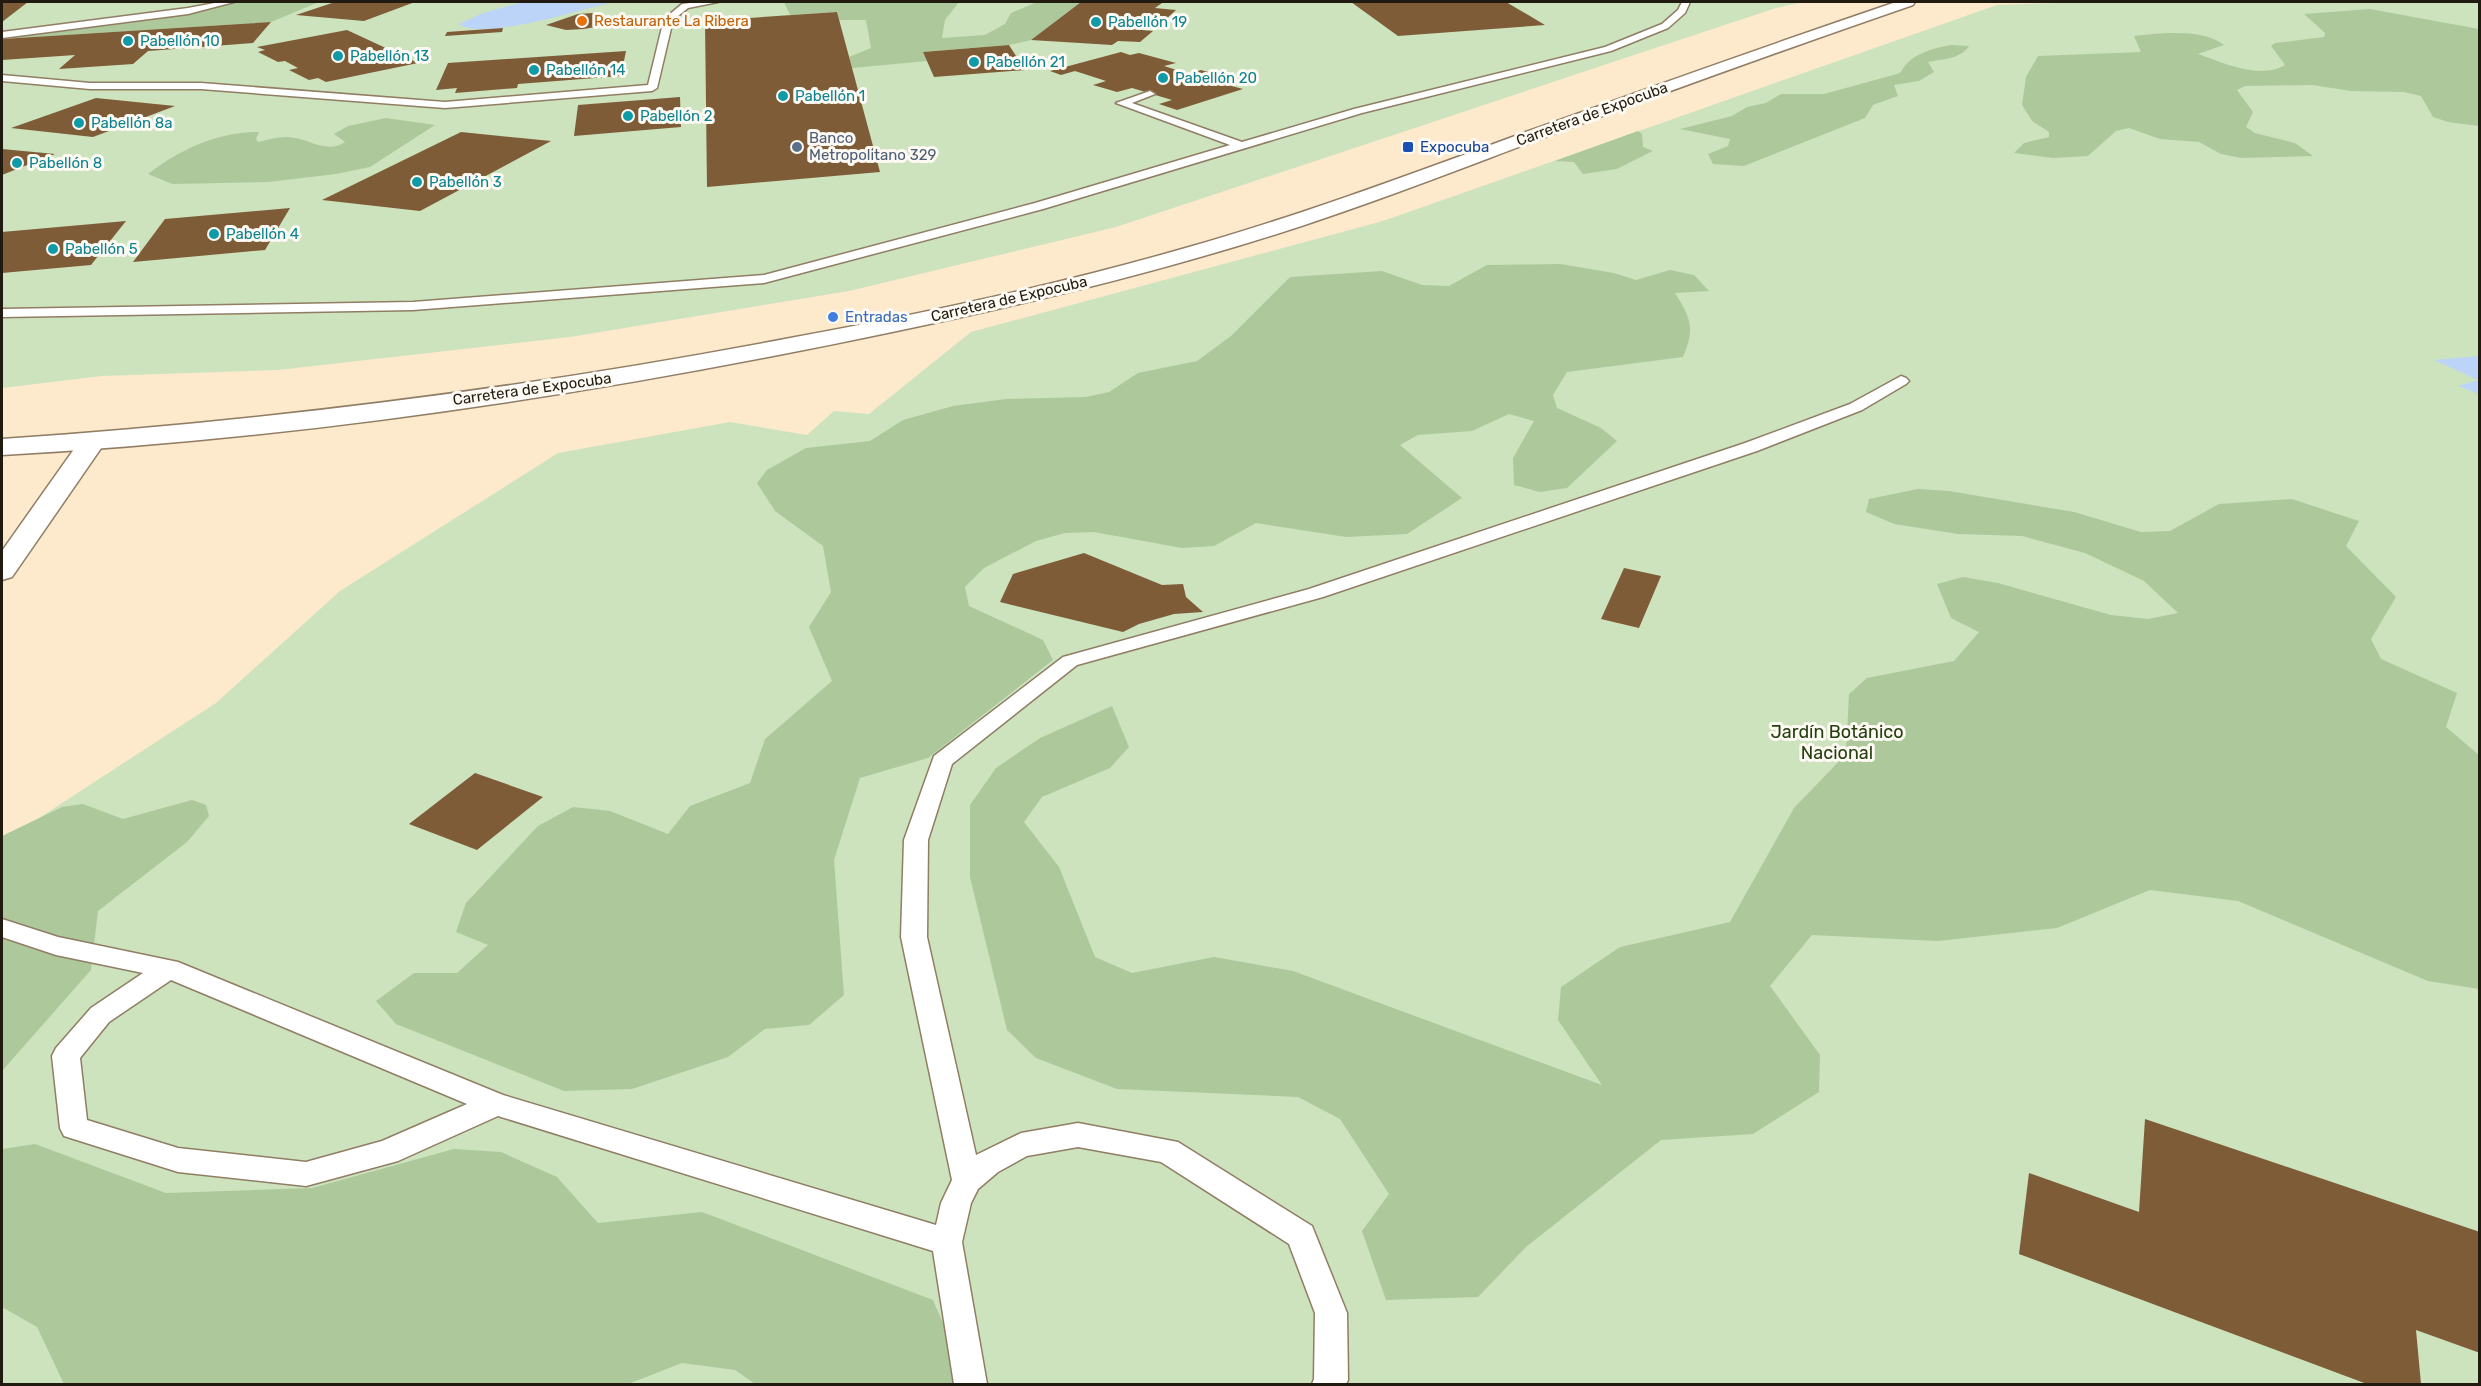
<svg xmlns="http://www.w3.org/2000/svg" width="2481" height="1386" font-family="Rubik,sans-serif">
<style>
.green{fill:#cce3be}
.forest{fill:#adc99b}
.water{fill:#bcd4f7}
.building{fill:#7e5c37}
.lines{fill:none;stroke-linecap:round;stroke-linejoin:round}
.service-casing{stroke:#907d64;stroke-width:3}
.minor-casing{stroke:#907d64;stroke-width:3}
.secondary-casing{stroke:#907d64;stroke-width:3}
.service{fill:#fff;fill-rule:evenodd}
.minor{fill:#fff;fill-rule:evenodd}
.secondary{fill:#fff;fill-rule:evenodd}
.food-dot{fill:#e8710a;stroke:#fdf9f3;stroke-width:2}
.culture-dot{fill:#0f9aa8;stroke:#fdf9f3;stroke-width:2}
.service-dot{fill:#5c6f8a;stroke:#fdf9f3;stroke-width:2}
.transit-dot{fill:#1a4fb4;stroke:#fdf9f3;stroke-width:2}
.shop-dot{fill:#3f7fe0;stroke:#fdf9f3;stroke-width:2}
.labels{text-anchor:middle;stroke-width:6;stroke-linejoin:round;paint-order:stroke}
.far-food-label{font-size:15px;fill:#c56008;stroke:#fdf9f3;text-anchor:start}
.far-culture-label{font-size:15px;fill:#0d838f;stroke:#fdf9f3;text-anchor:start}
.far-street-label{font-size:15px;fill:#211a10;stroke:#fdf9f3}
.far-service-label{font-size:15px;fill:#4e5e75;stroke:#fdf9f3;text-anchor:start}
.far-transit-label{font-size:15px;fill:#164399;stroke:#fdf9f3;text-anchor:start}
.far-shop-label{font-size:15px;fill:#366cbe;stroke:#fdf9f3;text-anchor:start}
.park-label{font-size:18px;fill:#243e0e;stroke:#fdf9f3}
</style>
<rect width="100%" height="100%" fill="#fde9cc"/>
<path class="green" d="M 2,2 L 1804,2 L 1776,8 L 1116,227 L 849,291 L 570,337 L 278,370 L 102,376 L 2,388 Z
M 2085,2 L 2479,2 L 2479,1384 L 2,1384 L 2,842 L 216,703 L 340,591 L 558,453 L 730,422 L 807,435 L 834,411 L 869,414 L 971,332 L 1383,221 L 1997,5 Z"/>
<path class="forest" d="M 239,2 L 319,2 L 271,22 L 2,39 L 193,12 Z
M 784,2 L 959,2 L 945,20 L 942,38 L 985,35 L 1005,24 L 1011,13 L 1037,2 L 1081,2 L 1031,40 L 1009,45 L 923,52 L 927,61 L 852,68 L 849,57 L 871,48 L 866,20 L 839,20 L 837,12 L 790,15 Z
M 2370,9 L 2479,29 L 2479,126 L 2448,122 L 2433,117 L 2421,96 L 2404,92 L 2351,91 L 2312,85 L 2245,86 L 2237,90 L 2253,112 L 2246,127 L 2255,133 L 2295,143 L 2313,156 L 2241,158 L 2221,154 L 2199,142 L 2160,139 L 2129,128 L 2116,131 L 2088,156 L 2053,158 L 2014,153 L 2024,143 L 2049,137 L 2049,132 L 2032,121 L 2022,105 L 2026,77 L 2038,56 L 2141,52 L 2134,36 C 2160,33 2203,28 2224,45 L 2198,54 C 2224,63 2260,80 2285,65 L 2271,46 L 2275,43 L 2324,37 L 2325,33 L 2304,14 Z
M 1952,45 L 1969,46 C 1961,59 1942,59 1928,62 L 1934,72 L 1919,81 L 1894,85 L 1898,96 L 1873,105 L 1865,118 L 1744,166 L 1713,164 L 1708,154 L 1728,146 L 1730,139 L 1680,129 L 1732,116 L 1747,107 L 1766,103 L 1781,94 L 1824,94 L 1897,74 L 1901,72 C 1910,54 1933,48 1952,45 Z
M 386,118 L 435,125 L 370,167 L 336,174 L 268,182 L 172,184 L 148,174 C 181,149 217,132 259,132 L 256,139 L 258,142 C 267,140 277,137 287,137 C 307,137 326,155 345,142 L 334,134 L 348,126 Z
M 1638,131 L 1642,134 L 1643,147 L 1653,151 L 1617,169 L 1583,174 L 1574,162 L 1555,161 Z
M 1560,264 L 1614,273 L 1636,280 L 1670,270 L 1694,275 L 1709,291 L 1675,293 C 1691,318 1695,329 1683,357 L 1567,372 L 1553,395 L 1557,408 L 1601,428 L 1617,441 L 1567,488 L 1540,492 L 1514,485 L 1513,458 L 1534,421 L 1509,414 L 1472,431 L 1418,435 L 1400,445 L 1462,498 L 1407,534 L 1346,537 L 1256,523 L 1214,546 L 1182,548 L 1094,532 L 1065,533 L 1036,541 L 984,568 L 965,587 L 969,606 L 1043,640 L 1053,660 L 928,758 L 860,778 L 834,860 L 844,995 L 809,1025 L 765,1029 L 728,1057 L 632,1089 L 564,1091 L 396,1024 L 376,1001 L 414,973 L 457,973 L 488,945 L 456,932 L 466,903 L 538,826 L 573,807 L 610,811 L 668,834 L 690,806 L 750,783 L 765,739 L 832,681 L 809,627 L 831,592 L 823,546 L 775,511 L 757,483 L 767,470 L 806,448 L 870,441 L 903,420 L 953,406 L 1006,399 L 1086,397 L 1109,392 L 1138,373 L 1197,361 L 1231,336 L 1290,277 L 1382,271 L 1422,285 L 1449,286 L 1487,265 Z
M 1918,489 L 1949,491 L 2074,512 L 2141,532 L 2170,531 L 2219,504 L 2292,499 L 2359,521 L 2346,546 L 2396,597 L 2371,639 L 2381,659 L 2457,693 L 2446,727 L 2479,755 L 2479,989 L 2428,981 L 2238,901 L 2150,890 L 2057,928 L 1938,941 L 1812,935 L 1770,986 L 1820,1055 L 1819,1092 L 1753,1134 L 1661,1140 L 1526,1247 L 1478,1297 L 1386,1300 L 1362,1231 L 1389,1194 L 1340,1119 L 1298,1097 L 1117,1089 L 1036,1058 L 1007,1030 L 970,877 L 970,805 L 996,768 L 1040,738 L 1112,706 L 1129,747 L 1110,768 L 1042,797 L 1024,822 L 1059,867 L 1095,957 L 1132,973 L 1214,957 L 1293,971 L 1602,1085 L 1558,1020 L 1561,987 L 1620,947 L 1730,922 L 1794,808 L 1846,754 L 1849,694 L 1867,678 L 1954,661 L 1979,632 L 1951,618 L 1937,584 L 1963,577 L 1998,583 L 2111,615 L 2148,619 L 2178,613 L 2144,581 L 2085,553 L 2022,536 L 1958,534 L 1894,524 L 1866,512 L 1869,499 Z
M 192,800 L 206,805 L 209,816 L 187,842 L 98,911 L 91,970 L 2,1071 L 2,836 L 62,807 L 83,804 L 123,819 Z
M 35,1144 L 166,1193 L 312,1188 L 454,1149 L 501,1152 L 557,1177 L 598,1223 L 702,1212 L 933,1300 L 969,1384 L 755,1384 L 735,1370 L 682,1363 L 628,1384 L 64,1384 L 37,1327 L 2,1307 L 2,1149 Z"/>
<path class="water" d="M 523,2 L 614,2 C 585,8 481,42 459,24 L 483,13 Z
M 2479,356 L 2479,394 L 2458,386 L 2478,380 L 2434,360 Z"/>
<path class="building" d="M 2,2 L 28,2 L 2,22 Z
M 335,2 L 415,2 L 364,21 L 296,15 Z
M 1081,2 L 1162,3 L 1155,8 L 1176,10 L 1164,21 L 1143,19 L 1131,29 L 1153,31 L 1140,42 L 1118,41 L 1112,45 L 1031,40 Z
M 1351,2 L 1506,2 L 1545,25 L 1398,36 Z
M 837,12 L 880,172 L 707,187 L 705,21 Z
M 593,13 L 612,17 L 611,21 L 603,24 L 607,25 L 584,29 L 566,30 L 546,25 L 578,14 Z
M 271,22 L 253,43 L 148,51 L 133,64 L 59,69 L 75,55 L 2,60 L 2,39 Z
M 503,28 L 502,32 L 445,36 L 447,32 Z
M 347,30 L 418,63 L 326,82 L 318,78 L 309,80 L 289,70 L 298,68 L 285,61 L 278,62 L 258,52 L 265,50 L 257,47 Z
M 1009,45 L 1025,70 L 934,77 L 923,52 Z
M 626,51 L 621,76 L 518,84 L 517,88 L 455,93 L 457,88 L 436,90 L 448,63 Z
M 1121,52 L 1130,55 L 1139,53 L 1176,63 L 1164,66 L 1189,74 L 1201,70 L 1239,81 L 1228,85 L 1243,89 L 1177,110 L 1159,104 L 1172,100 L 1132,88 L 1117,92 L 1093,85 L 1106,81 L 1075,71 L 1061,75 L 1050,71 Z
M 680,97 L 681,127 L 574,136 L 578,105 Z
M 96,98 L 175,106 L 93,137 L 11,128 Z
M 461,132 L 551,141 L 420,211 L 322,200 Z
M 2,149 L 55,154 L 2,175 Z
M 290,208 L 265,250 L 133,262 L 165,219 Z
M 126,221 L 91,265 L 2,273 L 2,232 Z
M 1084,553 L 1162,585 L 1183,584 L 1186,597 L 1203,612 L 1174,614 L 1139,624 L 1123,632 L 1000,602 L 1013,574 Z
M 1624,568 L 1661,576 L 1639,628 L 1601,619 Z
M 475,773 L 543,797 L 477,850 L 409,824 Z
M 2145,1119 L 2480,1232 L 2480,1353 L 2416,1330 L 2421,1384 L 2367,1384 L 2019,1254 L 2029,1173 L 2139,1212 Z"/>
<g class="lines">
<g class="service-casing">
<path id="service" d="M 220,2 L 234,2 L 188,14 L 2,38 L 2,32 L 188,8 Z
M 698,2 L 718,2 L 688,8 L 673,20 L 657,88 L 652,91 L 445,108 L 201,89 L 90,89 L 2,81 L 2,75 L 90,83 L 201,83 L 445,102 L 648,85 L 664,19 L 682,4 Z
M 1682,2 L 1690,2 L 1685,13 L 1668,28 L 1611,51 L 1362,113 L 1043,209 L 764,283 L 413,310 L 2,317 L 2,309 L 413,302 L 764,275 L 1035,203 L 1230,145 L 1116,103 L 1150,91 L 1155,94 L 1132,103 L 1242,142 L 1354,109 L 1605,47 L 1662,24 L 1678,10 Z
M 1901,376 L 1906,378 L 1909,381 L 1906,384 L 1862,410 L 1757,451 L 1323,597 L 1077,665 L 952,764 L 928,840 L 927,937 L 976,1155 L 1021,1133 L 1078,1123 L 1178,1142 L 1312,1226 L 1347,1313 L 1348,1380 L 1346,1384 L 1312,1384 L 1314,1379 L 1315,1313 L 1289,1244 L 1161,1162 L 1078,1147 L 1027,1156 L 998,1172 L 978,1189 L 971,1203 L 962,1242 L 987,1384 L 954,1384 L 933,1251 L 498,1116 L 398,1161 L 306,1186 L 178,1172 L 64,1136 L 60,1128 L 52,1056 L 56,1048 L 91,1008 L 143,973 L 56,955 L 2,937 L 2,919 L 58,937 L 178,962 L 503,1095 L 936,1225 L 941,1203 L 952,1180 L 901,937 L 904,840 L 934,756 L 1063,657 L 1309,589 L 1745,443 L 1850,404 ZM 171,980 L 467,1104 L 382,1141 L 306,1162 L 178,1148 L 87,1120 L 80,1058 L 109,1022 Z"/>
</g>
<g class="minor-casing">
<path id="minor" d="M 93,433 L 102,435 L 106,441 L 12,577 L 2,580 L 2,551 L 84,435 Z"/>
</g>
<g class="secondary-casing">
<path id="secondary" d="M 1896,2 L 1915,2 L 1913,5 C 1788,48 1664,93 1540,139 C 1441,176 1342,215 1241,245 C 1086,292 927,326 768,357 C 515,406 259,441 2,455 L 2,439 C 267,421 529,388 790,338 C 922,314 1053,286 1182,249 C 1299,216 1412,174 1526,132 C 1649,88 1772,44 1896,2 Z"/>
</g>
<use href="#service" class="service"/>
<use href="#minor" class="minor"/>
<use href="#secondary" class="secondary"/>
</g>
<circle class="food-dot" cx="582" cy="21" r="6"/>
<g class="culture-dot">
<circle cx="1096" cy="22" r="6"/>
<circle cx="128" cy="41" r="6"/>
<circle cx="338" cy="56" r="6"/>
<circle cx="974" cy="62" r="6"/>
<circle cx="534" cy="70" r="6"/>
<circle cx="1163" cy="78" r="6"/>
<circle cx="783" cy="96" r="6"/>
<circle cx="628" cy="116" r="6"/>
<circle cx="79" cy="123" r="6"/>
<circle cx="17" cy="163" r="6"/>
<circle cx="417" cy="182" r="6"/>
<circle cx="214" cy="234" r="6"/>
<circle cx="53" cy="249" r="6"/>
</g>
<circle class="service-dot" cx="797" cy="147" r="6"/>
<rect class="transit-dot" x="1402" y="141" width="12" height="12" rx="3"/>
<circle class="shop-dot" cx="833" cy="317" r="6"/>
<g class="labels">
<g class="far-food-label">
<text x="594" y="26">Restaurante La Ribera</text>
</g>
<g class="far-culture-label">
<text x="1108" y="27">Pabellón 19</text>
<text x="140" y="46">Pabellón 10</text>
<text x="350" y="61">Pabellón 13</text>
<text x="986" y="67">Pabellón 21</text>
<text x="546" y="75">Pabellón 14</text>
<text x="1175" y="83">Pabellón 20</text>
<text x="795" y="101">Pabellón 1</text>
<text x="640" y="121">Pabellón 2</text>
<text x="91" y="128">Pabellón 8a</text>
<text x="29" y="168">Pabellón 8</text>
<text x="429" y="187">Pabellón 3</text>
<text x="226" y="239">Pabellón 4</text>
<text x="65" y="254">Pabellón 5</text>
</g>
<g class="far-street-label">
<text transform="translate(1592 114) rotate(-20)" y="5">Carretera de Expocuba</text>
<text transform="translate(1009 299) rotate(-13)" y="5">Carretera de Expocuba</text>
<text transform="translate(532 389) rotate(-8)" y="5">Carretera de Expocuba</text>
</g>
<g class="far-service-label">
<text x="809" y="143">Banco<tspan x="809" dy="17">Metropolitano 329</tspan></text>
</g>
<g class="far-transit-label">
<text x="1420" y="152">Expocuba</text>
</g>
<g class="far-shop-label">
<text x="845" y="322">Entradas</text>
</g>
<g class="park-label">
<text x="1837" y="738">Jardín Botánico<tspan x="1837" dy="21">Nacional</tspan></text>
</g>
</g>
<rect width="2481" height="1386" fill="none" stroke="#211a10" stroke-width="6"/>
</svg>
